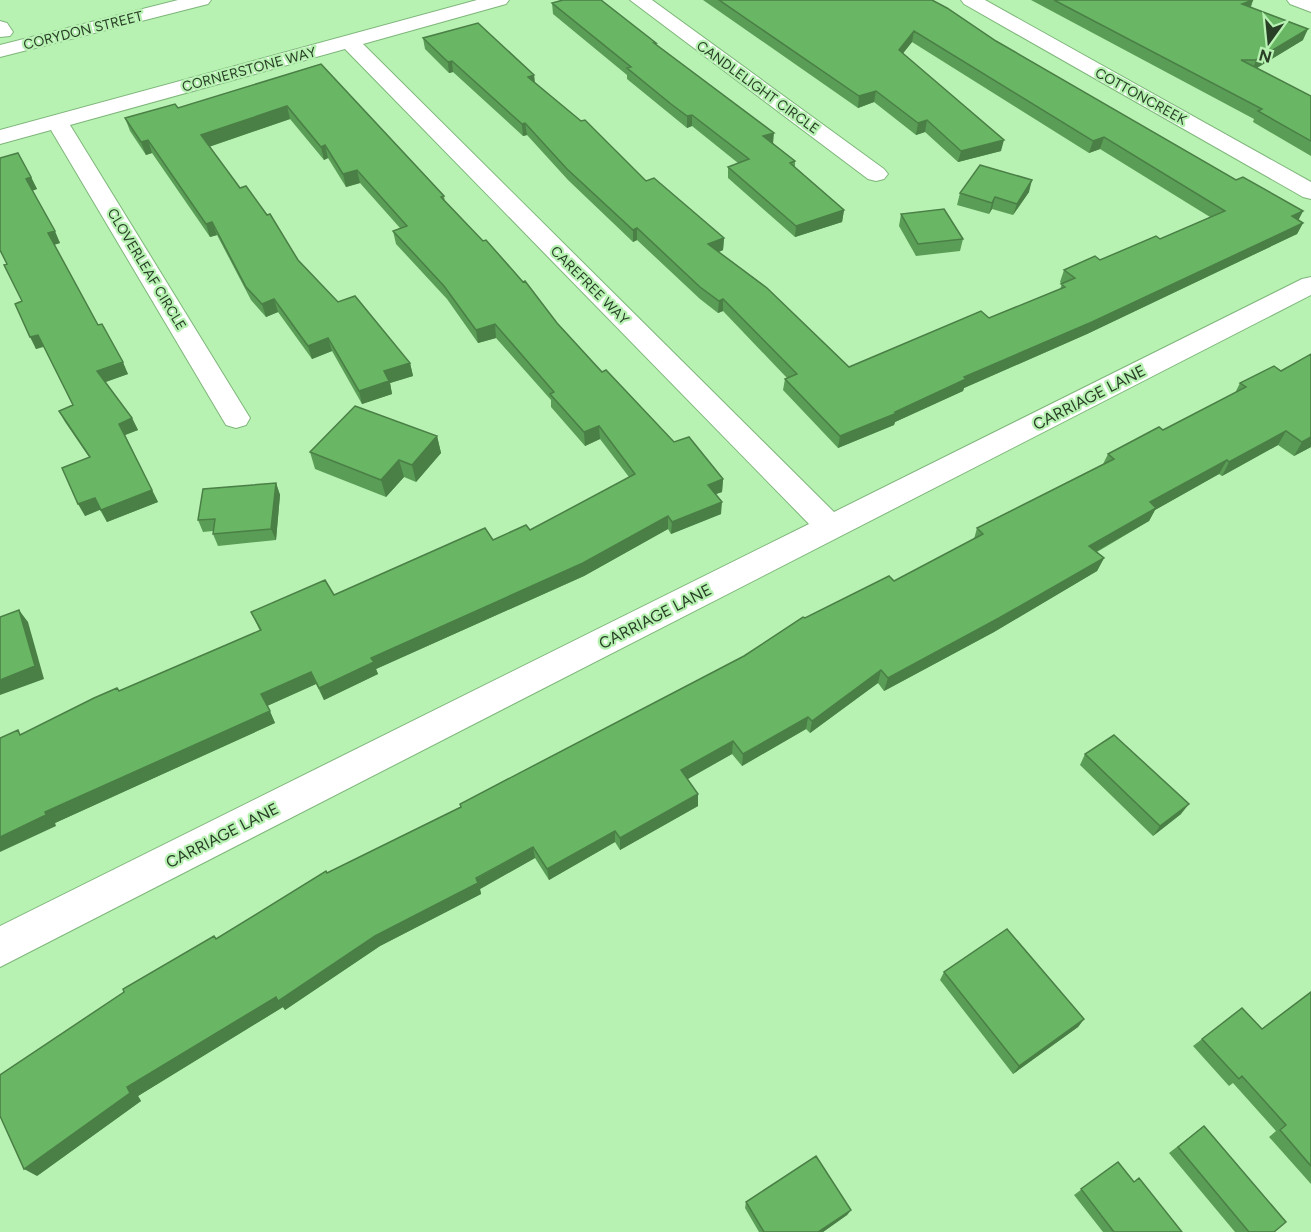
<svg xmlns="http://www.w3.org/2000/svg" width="1311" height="1232" font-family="Figtree,sans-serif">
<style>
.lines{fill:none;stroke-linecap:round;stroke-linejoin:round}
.minor-casing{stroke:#7eb67a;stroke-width:2}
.secondary-casing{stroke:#7eb67a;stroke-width:2}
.minor{fill:#fff;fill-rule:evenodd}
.secondary{fill:#fff;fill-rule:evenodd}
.wall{fill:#5a9d56}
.shaded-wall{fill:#4a7f46}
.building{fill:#69b664;stroke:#4a7f46;stroke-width:1.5}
.labels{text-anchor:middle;stroke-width:4.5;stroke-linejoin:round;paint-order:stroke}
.far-street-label{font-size:14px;fill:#294027;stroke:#b8f2b3}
.street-label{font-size:16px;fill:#294027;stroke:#b8f2b3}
</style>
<rect width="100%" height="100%" fill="#b8f2b3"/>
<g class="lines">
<g class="minor-casing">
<path id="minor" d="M 477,0 L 509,0 L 506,4 L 363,44 L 834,512 L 1302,279 L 1311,277 L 1311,295 L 0,967 L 0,926 L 809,524 L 345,49 L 70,125 L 250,418 L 246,425 L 236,428 L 226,425 L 51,130 L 0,144 L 0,130 Z
M 630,0 L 652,0 L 884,169 L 888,174 L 884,179 L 876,181 L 868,179 Z
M 961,0 L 985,0 L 1311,182 L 1311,199 L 1303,197 L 964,4 Z
M 1287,0 L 1311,0 L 1311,12 L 1290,4 Z
M 0,21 L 7,23 L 13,32 L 10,36 L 0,37 Z"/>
</g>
<g class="secondary-casing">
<path id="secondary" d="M 178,0 L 211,0 L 208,4 L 0,57 L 0,45 Z"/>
</g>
<use href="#minor" class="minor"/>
<use href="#secondary" class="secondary"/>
</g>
<path class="wall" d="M 703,0 L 932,0 L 996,41 L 1236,180 L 1303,211 L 1298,220 L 1303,223 L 1297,234 L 1087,334 L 964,388 L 963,391 L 895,422 L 894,425 L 838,448 L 783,390 L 785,379 L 787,378 L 723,311 L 718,313 L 700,299 L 637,240 L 633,242 L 568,180 L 527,135 L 523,136 L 453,72 L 449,73 L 425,49 L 423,38 L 534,75 L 535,83 L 646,181 L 724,238 L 723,250 L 719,252 L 849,367 L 989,318 L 1060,289 L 1062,284 L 1060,282 L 1064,270 L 1100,260 L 1160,239 L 1210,217 L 1100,149 L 1089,153 L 912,42 L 903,53 L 1001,151 L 958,162 L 925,132 L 916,135 L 874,102 L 858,108 Z
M 1031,0 L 1253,0 L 1251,7 L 1303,40 L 1257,68 L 1311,96 L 1311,156 L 1253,122 L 1254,119 Z
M 552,3 L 656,45 L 773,143 L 795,161 L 795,167 L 844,210 L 842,222 L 795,237 L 728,178 L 728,167 L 738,163 L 692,126 L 687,128 L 627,79 L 627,75 L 553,14 Z
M 321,64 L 444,196 L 445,202 L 602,372 L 674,442 L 723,479 L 722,492 L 716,494 L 721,514 L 671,534 L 668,529 L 584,576 L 376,669 L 378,674 L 324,700 L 316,684 L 267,706 L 275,723 L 55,823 L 56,826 L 21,734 L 260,631 L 251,612 L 334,595 L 493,540 L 530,530 L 629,477 L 600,439 L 585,446 L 551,407 L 551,400 L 496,338 L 478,343 L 447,299 L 396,244 L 393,231 L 400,228 L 360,183 L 346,187 L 328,158 L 324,160 L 290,119 L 209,147 L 240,188 L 298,260 L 338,302 L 410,363 L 413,376 L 390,383 L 392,394 L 362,404 L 332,351 L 312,359 L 278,312 L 266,317 L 251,300 L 217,235 L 210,237 L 152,153 L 146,155 L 130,131 L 125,118 L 178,108 Z
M 31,177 L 37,189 L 32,190 L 60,243 L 54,245 L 98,325 L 128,374 L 105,382 L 132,418 L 138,430 L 125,435 L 158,502 L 107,522 L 100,510 L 85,516 L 89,457 L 65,422 L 59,411 L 73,405 L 44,347 L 36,349 L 22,301 L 7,264 Z
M 1029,192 L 1013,215 L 992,209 L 989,214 L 957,205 L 960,193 Z
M 901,214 L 963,239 L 960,251 L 916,256 L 899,226 Z
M 1311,354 L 1311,447 L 1294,456 L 1278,445 L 1222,476 L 1219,474 L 1155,510 L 1149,521 L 1097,552 L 1104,558 L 1097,571 L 994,632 L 884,691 L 878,683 L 810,733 L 806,729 L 742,766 L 732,754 L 687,779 L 698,806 L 620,850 L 615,842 L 549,880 L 535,858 L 480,889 L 481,894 L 380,946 L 285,1010 L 283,1007 L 138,1096 L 141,1101 L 37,1176 L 217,939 L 327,873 L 461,807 L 460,804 L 744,656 L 805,618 L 894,581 L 974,539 L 977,528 L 1103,464 L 1108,454 L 1163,430 L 1235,393 L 1240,383 L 1281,371 Z
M 437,436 L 441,453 L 416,482 L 404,477 L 386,497 L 315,469 L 310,452 Z
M 276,483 L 280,495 L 276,540 L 218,546 L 213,534 L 213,531 L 203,532 L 198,520 Z
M 1085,754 L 1181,814 L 1153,836 L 1080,765 Z
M 944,972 L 1084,1019 L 1078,1027 L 1013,1074 L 940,980 Z
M 1311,992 L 1311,1184 L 1269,1137 L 1276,1131 L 1233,1083 L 1229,1086 L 1193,1046 L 1202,1039 L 1262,1029 Z
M 1204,1126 L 1274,1232 L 1235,1232 L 1169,1153 Z
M 1118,1162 L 1134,1182 L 1182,1232 L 1103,1232 L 1074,1195 Z
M 746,1202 L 851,1210 L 847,1215 L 823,1232 L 759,1232 L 745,1208 Z"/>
<path class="shaded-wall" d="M 1253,0 L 1249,10 L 1242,4 Z
M 1308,29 L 1303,40 L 1252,71 L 1256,60 Z
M 914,31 L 912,42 L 897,61 L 899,50 Z
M 452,61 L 453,72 L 449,73 L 448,62 Z
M 534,75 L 535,86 L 528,77 Z
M 876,91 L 874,102 L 858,108 L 859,96 Z
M 287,106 L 290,119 L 205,148 L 201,135 Z
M 692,115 L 692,126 L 687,128 L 687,116 Z
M 927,120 L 925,132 L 916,135 L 918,123 Z
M 525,123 L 527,135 L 523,136 L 522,124 Z
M 774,133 L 773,144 L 763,136 Z
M 1104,137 L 1100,149 L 1089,153 L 1093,141 Z
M 148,140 L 152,153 L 146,155 L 141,142 Z
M 1004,140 L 1001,151 L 958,162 L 961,151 Z
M 325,145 L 328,158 L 324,160 L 321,147 Z
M 357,170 L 360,183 L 346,187 L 343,174 Z
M 31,177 L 37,189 L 32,191 L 26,179 Z
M 1032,180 L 1029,192 L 1013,215 L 1017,204 Z
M 995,197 L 992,209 L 989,214 L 992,203 Z
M 844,210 L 842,222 L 795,237 L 796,226 Z
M 1303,211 L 1297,223 L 1292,216 Z
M 212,222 L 217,235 L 210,237 L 206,224 Z
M 1303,223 L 1297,234 L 1087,334 L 964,388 L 963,391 L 895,422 L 894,425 L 838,448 L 840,436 L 895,412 L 964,377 Z
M 637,228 L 637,240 L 633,242 L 633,230 Z
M 55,231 L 60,243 L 53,245 L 48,233 Z
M 724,238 L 723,250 L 708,256 L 708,244 Z
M 274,299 L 278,312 L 266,317 L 262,304 Z
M 723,299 L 723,311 L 718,313 L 719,301 Z
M 495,324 L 496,338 L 478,343 L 476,330 Z
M 38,335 L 44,346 L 36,349 L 30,337 Z
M 328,338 L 332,351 L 312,359 L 308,346 Z
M 123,362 L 128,374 L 103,383 L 97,371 Z
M 410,363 L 413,376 L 390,383 L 392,394 L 362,404 L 359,391 L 384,371 Z
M 132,418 L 138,430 L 125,435 L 119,424 Z
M 599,426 L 600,439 L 585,446 L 584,432 Z
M 1286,431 L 1278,445 L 1222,476 L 1229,462 Z
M 437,436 L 441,453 L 416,482 L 412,465 Z
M 1311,437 L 1311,447 L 1294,456 L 1302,442 Z
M 399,460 L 404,477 L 386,497 L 381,480 Z
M 1227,460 L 1219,474 L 1155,510 L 1149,521 L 1083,559 L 1089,546 L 1150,502 Z
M 723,479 L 722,492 L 707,497 L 708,485 Z
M 276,483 L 280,495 L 276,540 L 271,529 Z
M 152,490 L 158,502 L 107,522 L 101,510 Z
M 95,498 L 101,509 L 85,516 L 78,504 Z
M 722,502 L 721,514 L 671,534 L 672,522 Z
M 668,516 L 668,529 L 584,576 L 376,669 L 378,674 L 324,700 L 319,688 L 371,658 Z
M 1104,558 L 1097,571 L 994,632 L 884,691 L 888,678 Z
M 19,610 L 28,622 L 44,679 L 0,695 L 0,680 Z
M 881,670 L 878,683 L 810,733 L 812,721 Z
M 311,672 L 316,684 L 267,706 L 261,694 Z
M 270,711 L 275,723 L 55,823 L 56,826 L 0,852 L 0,837 L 45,812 Z
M 808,717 L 806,729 L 742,766 L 743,754 Z
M 733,741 L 732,754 L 681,783 L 681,770 Z
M 698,794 L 698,806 L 620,850 L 620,838 Z
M 1189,804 L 1181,814 L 1153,836 L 1160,826 Z
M 615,831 L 615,842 L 549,880 L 547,869 Z
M 533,847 L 535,858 L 480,889 L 481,894 L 380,946 L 285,1010 L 283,1007 L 138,1096 L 141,1101 L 37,1176 L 24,1169 L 127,1087 L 375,936 Z
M 1084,1019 L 1078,1027 L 1013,1074 L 1019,1066 Z
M 851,1210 L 847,1215 L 823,1232 L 818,1232 Z"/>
<path class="building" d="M 563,0 L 601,0 L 656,43 L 654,43 L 774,133 L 763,136 L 795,161 L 790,163 L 844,210 L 796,226 L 728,167 L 749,159 L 692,115 L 687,116 L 671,104 L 627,68 L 631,67 L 552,3 Z
M 719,0 L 932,0 L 947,8 L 996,41 L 1236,180 L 1243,177 L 1303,211 L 1292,216 L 1303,223 L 1092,322 L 964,377 L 966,379 L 895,412 L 897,413 L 840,436 L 785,379 L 797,374 L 723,299 L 719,301 L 700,287 L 637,228 L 633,230 L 567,169 L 525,123 L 522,124 L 452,61 L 448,62 L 423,38 L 478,23 L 534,75 L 528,77 L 581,121 L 585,120 L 646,181 L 654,178 L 724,238 L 708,244 L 767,288 L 849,367 L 981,311 L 989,318 L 1065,287 L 1061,284 L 1075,278 L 1064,270 L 1095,256 L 1100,260 L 1156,236 L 1160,239 L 1225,211 L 1104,137 L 1093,141 L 914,31 L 899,50 L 1004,140 L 961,151 L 927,120 L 918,123 L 876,91 L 859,96 Z
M 1054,0 L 1253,0 L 1242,4 L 1308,29 L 1256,60 L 1241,60 L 1311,96 L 1311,141 L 1258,111 L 1262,109 Z
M 321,64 L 444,196 L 441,197 L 483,241 L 486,240 L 523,282 L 525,281 L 557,323 L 602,372 L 606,370 L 674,442 L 689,437 L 723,479 L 708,485 L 722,502 L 672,522 L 668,516 L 583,563 L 371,658 L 374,662 L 319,688 L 311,672 L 261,694 L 270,711 L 45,812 L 46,815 L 0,837 L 0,738 L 18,730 L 20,735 L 94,698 L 117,688 L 119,691 L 261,630 L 251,612 L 325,580 L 334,595 L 485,528 L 493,540 L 526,525 L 530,530 L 635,474 L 599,426 L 584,432 L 550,394 L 554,392 L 495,324 L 476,330 L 444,286 L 393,231 L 407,226 L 357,170 L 343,174 L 325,145 L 321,147 L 287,106 L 201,135 L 240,188 L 246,186 L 267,215 L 270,214 L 298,260 L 338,302 L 355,296 L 410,363 L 384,371 L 389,381 L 359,391 L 328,338 L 308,346 L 274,299 L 262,304 L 246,287 L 212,222 L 206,224 L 148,140 L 141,142 L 125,118 L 175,104 L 178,108 Z
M 18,153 L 31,177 L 26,179 L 55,231 L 48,233 L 98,325 L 102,324 L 123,362 L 97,371 L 132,418 L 119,424 L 152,490 L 101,510 L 95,498 L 78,504 L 62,468 L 90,457 L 59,411 L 73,405 L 38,335 L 30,337 L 15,304 L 22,301 L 4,265 L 7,264 L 0,250 L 0,158 Z
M 980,165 L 1032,180 L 1017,204 L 995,197 L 992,203 L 960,193 Z
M 944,209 L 963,239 L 918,244 L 901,214 Z
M 1311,354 L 1311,437 L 1302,442 L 1286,431 L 1229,462 L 1227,460 L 1150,502 L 1156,508 L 1089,546 L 1104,558 L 999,618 L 888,678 L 881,670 L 812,721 L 808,717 L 743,754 L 733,741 L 681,770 L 698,794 L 620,838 L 615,831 L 547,869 L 533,847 L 476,878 L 478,883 L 375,936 L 278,1001 L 276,997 L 127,1087 L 130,1093 L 24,1169 L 0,1116 L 0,1075 L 124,992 L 123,989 L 214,936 L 216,939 L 326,871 L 327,873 L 461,807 L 460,804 L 744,656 L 803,617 L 805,618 L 889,576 L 894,581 L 983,534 L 977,528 L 1114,459 L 1108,454 L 1159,427 L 1163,430 L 1246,387 L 1240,383 L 1274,366 L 1281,371 Z
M 355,406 L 437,436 L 412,465 L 399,460 L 381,480 L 310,452 Z
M 276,483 L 271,529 L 213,534 L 215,519 L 198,520 L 203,489 Z
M 19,610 L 35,666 L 0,680 L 0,617 Z
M 1114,735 L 1189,804 L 1160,826 L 1085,754 Z
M 1007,929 L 1084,1019 L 1019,1066 L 944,972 Z
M 1311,992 L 1311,1166 L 1280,1130 L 1286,1125 L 1242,1076 L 1239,1079 L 1202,1039 L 1242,1008 L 1262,1029 Z
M 1204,1126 L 1286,1222 L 1274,1232 L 1249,1232 L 1178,1147 Z
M 816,1156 L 851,1210 L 818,1232 L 764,1232 L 746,1202 Z
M 1118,1162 L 1134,1182 L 1139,1178 L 1182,1232 L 1114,1232 L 1081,1189 Z"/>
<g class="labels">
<g class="far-street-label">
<text transform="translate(83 30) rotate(-14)" y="5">CORYDON STREET</text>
<text transform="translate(249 69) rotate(-15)" y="5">CORNERSTONE WAY</text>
<text transform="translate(758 87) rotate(36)" y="5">CANDLELIGHT CIRCLE</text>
<text transform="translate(1141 96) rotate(29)" y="5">COTTONCREEK</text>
<text transform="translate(147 269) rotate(59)" y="5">CLOVERLEAF CIRCLE</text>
<text transform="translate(590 285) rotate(45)" y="5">CAREFREE WAY</text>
</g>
<g class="street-label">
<text transform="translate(1089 397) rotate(-27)" y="6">CARRIAGE LANE</text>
<text transform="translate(655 616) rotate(-27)" y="6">CARRIAGE LANE</text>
<text transform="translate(222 835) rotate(-27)" y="6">CARRIAGE LANE</text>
</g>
</g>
<g transform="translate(1269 42) rotate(195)" stroke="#b8f2b3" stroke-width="4.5" paint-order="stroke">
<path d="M0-4.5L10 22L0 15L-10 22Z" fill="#294027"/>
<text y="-9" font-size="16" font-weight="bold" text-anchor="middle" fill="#294027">N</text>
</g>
</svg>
